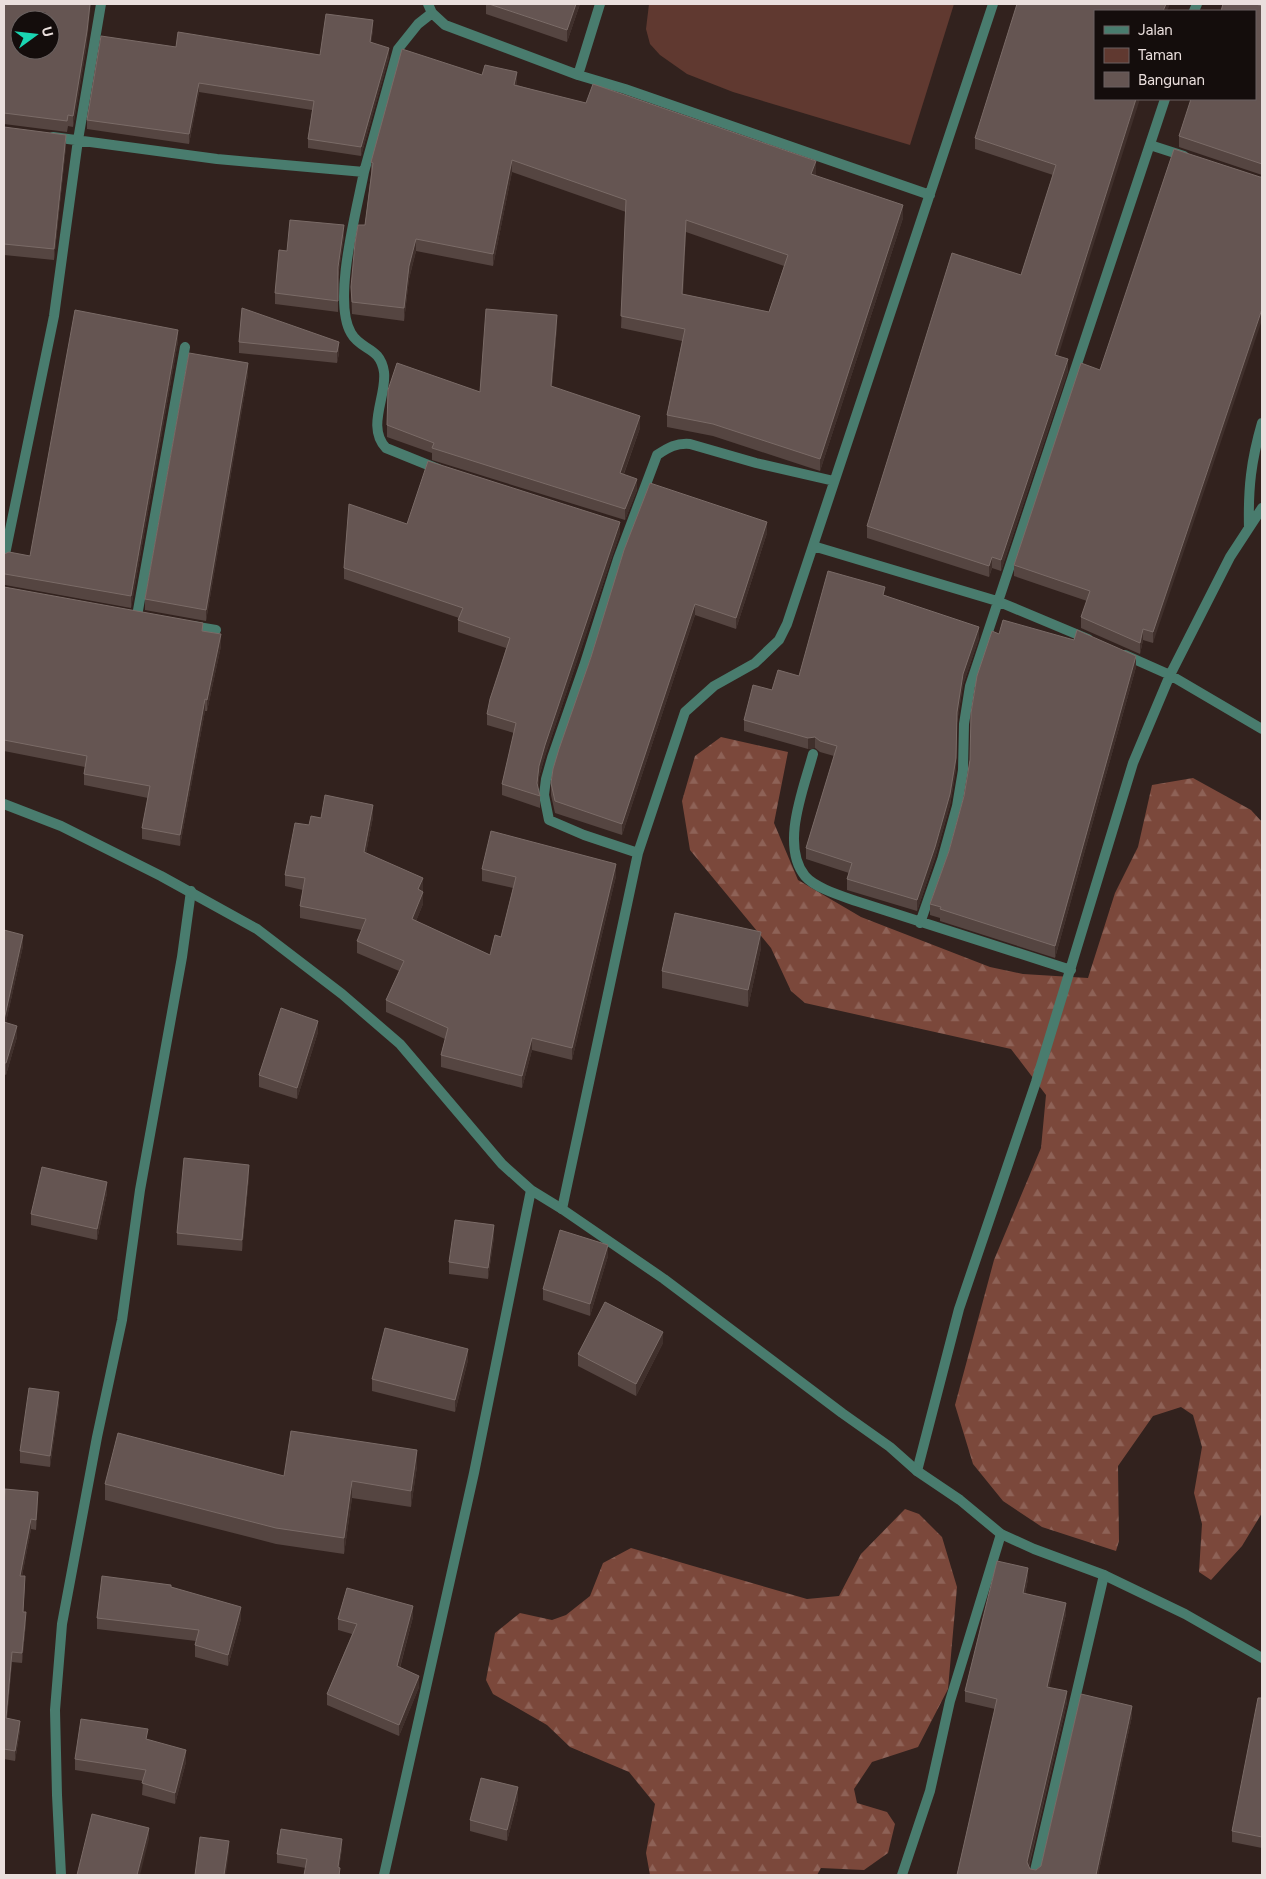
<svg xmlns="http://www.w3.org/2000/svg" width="1266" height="1879" font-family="Figtree,sans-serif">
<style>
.green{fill:#603930}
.forest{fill:url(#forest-firs)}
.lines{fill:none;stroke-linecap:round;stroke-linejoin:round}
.service{stroke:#497c6e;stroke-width:10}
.minor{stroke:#497c6e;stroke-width:10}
.tertiary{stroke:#497c6e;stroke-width:10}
.wall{fill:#554541;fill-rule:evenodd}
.shaded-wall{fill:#40302c}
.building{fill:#655552;stroke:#7a6b67;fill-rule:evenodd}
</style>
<defs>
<pattern id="forest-firs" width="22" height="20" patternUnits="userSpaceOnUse" patternTransform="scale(1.25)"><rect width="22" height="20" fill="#7b483b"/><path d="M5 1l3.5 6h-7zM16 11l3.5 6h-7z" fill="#8e6257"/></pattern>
</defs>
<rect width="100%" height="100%" fill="#32221e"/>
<path class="green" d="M 649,4 L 954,4 L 910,145 L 733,92 L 687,74 L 660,55 L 650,44 L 646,29 Z"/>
<path class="forest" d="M 721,737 L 788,752 L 774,823 L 798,880 L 861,917 L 990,967 L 1023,974 L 1088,978 L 1115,893 L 1138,847 L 1152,785 L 1193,778 L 1251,810 L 1262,822 L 1262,1513 L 1242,1546 L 1211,1580 L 1199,1572 L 1202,1524 L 1194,1493 L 1202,1447 L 1193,1415 L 1181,1407 L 1153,1416 L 1118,1466 L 1119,1541 L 1116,1551 L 1042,1527 L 1003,1501 L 973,1464 L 955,1405 L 994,1260 L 1041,1148 L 1046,1095 L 1011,1049 L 805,1003 L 791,991 L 771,948 L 690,850 L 682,801 L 695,756 Z
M 905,1509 L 919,1514 L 942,1537 L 957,1587 L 948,1689 L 918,1747 L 872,1762 L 854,1789 L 857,1803 L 887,1812 L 895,1824 L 888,1853 L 864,1870 L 821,1868 L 817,1875 L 650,1875 L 646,1853 L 655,1804 L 629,1772 L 570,1747 L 547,1725 L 493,1694 L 486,1680 L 495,1633 L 520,1613 L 552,1620 L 566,1615 L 590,1596 L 603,1563 L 631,1548 L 807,1599 L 839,1596 L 861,1554 Z"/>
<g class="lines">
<path class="service" d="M 1034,1875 L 1104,1575"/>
<path class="minor" d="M 428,4 L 432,13 L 445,25 L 578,75
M 600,4 L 578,75 L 625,89 L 930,195
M 1194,11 L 1197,4
M 53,137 L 217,159 L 364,172 L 398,49 L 418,24 L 432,13
M 1150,145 L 1184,156
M 364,172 C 357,209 332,301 351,333 C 361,351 380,346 384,372 C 387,396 366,427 386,448 L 438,469
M 1249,528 C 1248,488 1251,461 1262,423
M 813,546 L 997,601 L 1088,639
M 4,559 L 54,316 L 78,140 L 101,4
M 137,616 L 185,347
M 192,626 L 216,630
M 1125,655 L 1170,675 L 1262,729
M 813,754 C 804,788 780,845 805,876 C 815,888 842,896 856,901 L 1071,970
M 638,853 L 584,835 L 549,820 L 544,795 L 546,779 L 552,758 L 584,666 L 618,559 L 657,455 C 669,447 676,443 690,444 L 756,463 L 834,481
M 920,923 L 942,860 L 957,806 L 963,770 L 964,724 L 970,686 L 1165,99
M 562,1209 L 638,853 L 685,712 L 714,686 L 755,663 L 779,640 L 787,624 L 993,4
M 917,1471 L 959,1309 L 1036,1082 L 1133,763 L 1170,675 L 1230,557 L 1262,508
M 61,1875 L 57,1795 L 55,1710 L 62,1624 L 97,1437 L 122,1320 L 140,1190 L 182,957 L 191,891
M 902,1875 L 930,1791 L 950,1701 L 1001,1534"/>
<path class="tertiary" d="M 4,804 L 61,826 L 161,876 L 257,929 L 342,994 L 400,1044 L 502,1164 L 531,1190 L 562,1209 L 664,1279 L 842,1413 L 890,1447 L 917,1471 L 960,1500 L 1001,1534 L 1034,1549 L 1104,1575 L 1185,1614 L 1262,1658
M 384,1875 L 474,1473 L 531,1190"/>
</g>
<path class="wall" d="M 4,4 L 87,43 L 73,127 L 68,126 L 67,132 L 4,124 Z
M 486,4 L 580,4 L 567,42 L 486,14 Z
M 1262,6 L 1262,175 L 1179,147 L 1179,136 Z
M 1095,11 L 1058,356 L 1068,371 L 1001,571 L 992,568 L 989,577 L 867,538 L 867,526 L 1021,275 L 1053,175 L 975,149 L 975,138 Z
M 373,30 L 371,42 L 389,57 L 361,156 L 308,148 L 308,139 L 312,110 L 199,92 L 189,144 L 87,129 L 87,120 L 176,47 L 320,55 Z
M 517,85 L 816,173 L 815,176 L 903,218 L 820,471 L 713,436 L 667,427 L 667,415 L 682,341 L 621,328 L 626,212 L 512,172 L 493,266 L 416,251 L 409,279 L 404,321 L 352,314 L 351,287 L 365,225 L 371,174 L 371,162 ZM 686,232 L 784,266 L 769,312 L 683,294 Z
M 4,127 L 66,146 L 54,260 L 4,255 Z
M 1260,177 L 1153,643 L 1143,640 L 1140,654 L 1081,628 L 1081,617 L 1087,601 L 1014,576 L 1014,565 L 1100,370 Z
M 344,236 L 338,277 L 338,312 L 275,304 L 275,293 L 287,251 Z
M 557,326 L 552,386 L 640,428 L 624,474 L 637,490 L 625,520 L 432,460 L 432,453 L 387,437 L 387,425 L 480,392 Z
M 178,341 L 131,608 L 5,585 L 4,554 L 30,556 Z
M 239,342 L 339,342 L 339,353 L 337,363 L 239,353 Z
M 248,374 L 206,621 L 145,610 L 145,599 Z
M 407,524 L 620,533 L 545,756 L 539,777 L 538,788 L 540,796 L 540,808 L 502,795 L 502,784 L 514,733 L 487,725 L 487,714 L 506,648 L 458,632 L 458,620 L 459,618 L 344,579 L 344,568 Z
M 767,533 L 736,629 L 695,615 L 622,835 L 555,813 L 551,795 L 551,783 L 591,657 Z
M 4,587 L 203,631 L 221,646 L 207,711 L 205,711 L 180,846 L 142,839 L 142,828 L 148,798 L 84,785 L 84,774 L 85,767 L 4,751 Z
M 885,595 L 979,638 L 963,685 L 957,723 L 956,769 L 950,805 L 935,858 L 917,911 L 847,890 L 847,879 L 849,873 L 806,859 L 806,848 L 834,756 L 820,752 L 815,748 L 808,749 L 744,731 L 744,720 L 799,676 Z
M 999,634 L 1136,667 L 1055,958 L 940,921 L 940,918 L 930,915 L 930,904 L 949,851 L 964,796 L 970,760 Z
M 373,817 L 366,853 L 423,890 L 423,904 L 416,921 L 490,955 L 501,937 L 513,888 L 482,881 L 482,869 L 616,876 L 572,1060 L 532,1050 L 522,1088 L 441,1067 L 441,1055 L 445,1039 L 386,1012 L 386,1000 L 399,971 L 357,953 L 357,941 L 362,930 L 300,918 L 300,906 L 303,890 L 285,886 L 285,875 L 309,825 L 321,818 Z
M 4,930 L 23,946 L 6,1022 L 17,1037 L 6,1075 L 4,1074 Z
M 761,948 L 748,1007 L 662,988 L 662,971 Z
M 318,1032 L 297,1099 L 259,1087 L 259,1075 Z
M 249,1176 L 242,1251 L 177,1245 L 177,1233 Z
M 107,1193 L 97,1240 L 31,1225 L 31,1214 Z
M 494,1237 L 488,1279 L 449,1274 L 449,1262 Z
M 608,1256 L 590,1316 L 543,1300 L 543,1289 Z
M 663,1343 L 636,1396 L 578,1366 L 578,1354 Z
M 468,1360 L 455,1412 L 372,1391 L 372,1379 Z
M 59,1403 L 50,1467 L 20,1463 L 20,1451 Z
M 417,1466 L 411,1507 L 352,1498 L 344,1554 L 276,1544 L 105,1500 L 105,1484 L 284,1476 Z
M 38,1502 L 36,1530 L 31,1529 L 22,1576 L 25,1586 L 23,1612 L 26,1622 L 22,1663 L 12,1662 L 7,1718 L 20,1730 L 15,1761 L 4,1759 L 4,1506 Z
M 1028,1579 L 1025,1594 L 1066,1614 L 1049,1687 L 1067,1702 L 1029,1867 L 1030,1869 L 1036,1870 L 1041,1866 L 1132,1716 L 1098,1875 L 957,1875 L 995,1709 L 965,1702 L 965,1691 Z
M 171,1587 L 241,1619 L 228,1666 L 195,1657 L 195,1645 L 196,1641 L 97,1629 L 97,1618 Z
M 413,1617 L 400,1668 L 419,1687 L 399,1736 L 327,1705 L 327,1694 L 352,1634 L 338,1630 L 338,1619 Z
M 1262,1698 L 1262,1848 L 1232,1842 L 1232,1831 Z
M 148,1740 L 186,1762 L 175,1804 L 142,1795 L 143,1781 L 75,1770 L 75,1759 Z
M 518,1799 L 507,1841 L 470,1831 L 470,1820 Z
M 342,1848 L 339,1868 L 340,1875 L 306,1868 L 277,1863 L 277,1854 Z"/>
<path class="shaded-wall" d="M 90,4 L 91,4 L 87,43 L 73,127 L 73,116 Z
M 576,4 L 580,4 L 567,42 L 567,30 Z
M 1166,4 L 1170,4 L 1167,11 L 1163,11 Z
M 373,20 L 373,30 L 370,51 L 370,42 Z
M 389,48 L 389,57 L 361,156 L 361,147 Z
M 517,72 L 517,85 L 514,97 L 514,85 Z
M 199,83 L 199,92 L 189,144 L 189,134 Z
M 1136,99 L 1140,99 L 1055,366 L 1055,355 Z
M 66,135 L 66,146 L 54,260 L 54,249 Z
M 512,160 L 512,172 L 493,266 L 493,254 Z
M 816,161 L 816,173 L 811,186 L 811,174 Z
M 903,205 L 903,218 L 820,471 L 820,459 Z
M 686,220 L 686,232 L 682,306 L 682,294 Z
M 344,225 L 344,236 L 338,277 L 338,267 Z
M 416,239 L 416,251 L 409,279 L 404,321 L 404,308 L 409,266 Z
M 1262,309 L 1262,320 L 1153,643 L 1153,632 Z
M 557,315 L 557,326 L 551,397 L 551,386 Z
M 178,330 L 178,341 L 131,608 L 131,596 Z
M 339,342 L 339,353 L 337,363 L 337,352 Z
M 1068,359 L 1068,371 L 1001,571 L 1001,560 Z
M 248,363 L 248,374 L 206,621 L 206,610 Z
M 640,416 L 640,428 L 620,484 L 620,473 Z
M 637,479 L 637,490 L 625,520 L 625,509 Z
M 620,522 L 620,533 L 545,756 L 539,777 L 537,794 L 537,783 L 539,766 L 545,745 Z
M 767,522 L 767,533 L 736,629 L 736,618 Z
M 992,557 L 992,568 L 989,577 L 989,566 Z
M 4,574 L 5,574 L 5,585 L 4,586 Z
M 695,604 L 695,615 L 622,835 L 622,824 Z
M 979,627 L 979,638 L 963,685 L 957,723 L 956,769 L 950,805 L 935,858 L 917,911 L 917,900 L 957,712 L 963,674 Z
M 1143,629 L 1143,640 L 1140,654 L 1140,643 Z
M 221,634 L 221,646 L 207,711 L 207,700 Z
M 1136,656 L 1136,667 L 1055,958 L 1055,946 Z
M 205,699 L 205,711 L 180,846 L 180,835 Z
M 815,737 L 815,748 L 808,749 L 808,738 Z
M 373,805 L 373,817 L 364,864 L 364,852 Z
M 616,864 L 616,876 L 572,1060 L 572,1048 Z
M 423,878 L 423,890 L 418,901 L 418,889 Z
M 423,892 L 423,904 L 412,931 L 412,919 Z
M 761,932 L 761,948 L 748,1007 L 748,990 Z
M 23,935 L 23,946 L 4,1031 L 4,1020 Z
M 318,1021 L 318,1032 L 297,1099 L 297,1088 Z
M 17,1026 L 17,1037 L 6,1075 L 6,1063 Z
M 532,1038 L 532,1050 L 522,1088 L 522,1076 Z
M 249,1165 L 249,1176 L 242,1251 L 242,1240 Z
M 107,1182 L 107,1193 L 97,1240 L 97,1229 Z
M 494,1225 L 494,1237 L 488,1279 L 488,1268 Z
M 608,1245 L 608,1256 L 590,1316 L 590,1304 Z
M 663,1332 L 663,1343 L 636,1396 L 636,1384 Z
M 468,1349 L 468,1360 L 455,1412 L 455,1400 Z
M 59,1392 L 59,1403 L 50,1467 L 50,1456 Z
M 417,1450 L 417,1466 L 411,1507 L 411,1491 Z
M 352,1481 L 352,1498 L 344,1554 L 344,1538 Z
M 38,1492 L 38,1502 L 36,1530 L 36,1520 Z
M 31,1519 L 31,1529 L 20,1586 L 20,1576 Z
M 1028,1568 L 1028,1579 L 1023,1604 L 1023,1593 Z
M 1066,1603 L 1066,1614 L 1047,1698 L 1047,1687 Z
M 413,1606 L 413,1617 L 397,1678 L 397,1666 Z
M 241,1607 L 241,1619 L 228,1666 L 228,1655 Z
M 26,1612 L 26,1622 L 22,1663 L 22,1653 Z
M 12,1652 L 12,1662 L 6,1728 L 6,1718 Z
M 419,1676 L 419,1687 L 399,1736 L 399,1725 Z
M 1067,1691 L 1067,1702 L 1027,1873 L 1027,1862 Z
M 1132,1706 L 1132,1716 L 1098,1875 L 1096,1875 Z
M 20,1721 L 20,1730 L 15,1761 L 15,1751 Z
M 186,1750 L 186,1762 L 175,1804 L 175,1793 Z
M 518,1787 L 518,1799 L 507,1841 L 507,1830 Z
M 149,1828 L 149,1839 L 140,1875 L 137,1875 Z
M 342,1839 L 342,1848 L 338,1875 L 338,1867 Z
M 229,1841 L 229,1852 L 226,1875 L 224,1875 Z"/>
<path class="building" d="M 4,4 L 90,4 L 87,31 L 73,116 L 68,115 L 67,121 L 4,113 ZM 20,20 L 50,20 L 50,50 L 20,50 Z
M 489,4 L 576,4 L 567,30 Z
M 1017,4 L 1166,4 L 1163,11 L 1095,11 L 1095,99 L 1136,99 L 1055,355 L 1068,359 L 1001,560 L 992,557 L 989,566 L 867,526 L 952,253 L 1021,275 L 1056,165 L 975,138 Z
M 1223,4 L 1256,4 L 1262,6 L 1262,164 L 1179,136 L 1191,99 L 1255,99 L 1255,11 L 1221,11 Z
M 326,14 L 373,20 L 370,42 L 389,48 L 361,147 L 308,139 L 314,101 L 199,83 L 189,134 L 87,120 L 101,36 L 176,47 L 178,32 L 320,55 Z
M 402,49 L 482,75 L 485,65 L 517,72 L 514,85 L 586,103 L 593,84 L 816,161 L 811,174 L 903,205 L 820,459 L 713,424 L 667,415 L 685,329 L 621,316 L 626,200 L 512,160 L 493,254 L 416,239 L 409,266 L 404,308 L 352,302 L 351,287 L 355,243 L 358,225 L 365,225 L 373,163 L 371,162 ZM 686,220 L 788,255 L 769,312 L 682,294 Z
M 4,127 L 66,135 L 54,249 L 4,244 Z
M 1174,149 L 1260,177 L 1262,177 L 1262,309 L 1153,632 L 1143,629 L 1140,643 L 1081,617 L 1090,591 L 1014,565 L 1081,363 L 1100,370 Z
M 290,220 L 344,225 L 338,267 L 338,301 L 275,293 L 279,250 L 287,251 Z
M 242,308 L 339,342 L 337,352 L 239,342 Z
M 486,309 L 557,315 L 551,386 L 640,416 L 620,473 L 637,479 L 625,509 L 432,448 L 434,443 L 387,425 L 388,390 L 397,363 L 480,392 Z
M 75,310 L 178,330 L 131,596 L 5,574 L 4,574 L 4,554 L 9,552 L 30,556 Z
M 189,353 L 248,363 L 206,610 L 145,599 Z
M 428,461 L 620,522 L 545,745 L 539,766 L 537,783 L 540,796 L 502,784 L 516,723 L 487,714 L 490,699 L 510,638 L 458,620 L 463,608 L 344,568 L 349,504 L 407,524 Z
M 650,483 L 767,522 L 736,618 L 695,604 L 622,824 L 555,801 L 551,783 L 553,769 L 559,749 L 591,657 L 624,550 Z
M 828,571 L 885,587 L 883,595 L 979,627 L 963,674 L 957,712 L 956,758 L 950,794 L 935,847 L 917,900 L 847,879 L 852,863 L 806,848 L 837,746 L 820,741 L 815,737 L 808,738 L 744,720 L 753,685 L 772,690 L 778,670 L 799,676 Z
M 4,587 L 203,623 L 202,631 L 221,634 L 207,700 L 205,699 L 180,835 L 142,828 L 150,786 L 84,774 L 87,756 L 4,740 Z
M 1003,620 L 1074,640 L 1077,630 L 1136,656 L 1055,946 L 940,909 L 941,907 L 930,904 L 949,851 L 964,796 L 970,760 L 971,713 L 977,676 L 992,631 L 999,634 Z
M 325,795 L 373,805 L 364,852 L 423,878 L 418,889 L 423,892 L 412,919 L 490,955 L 495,935 L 501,937 L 516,877 L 482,869 L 491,831 L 616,864 L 572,1048 L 532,1038 L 522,1076 L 441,1055 L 448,1028 L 386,1000 L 404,961 L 357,941 L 366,919 L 300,906 L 305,878 L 285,875 L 295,823 L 309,825 L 311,816 L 321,818 Z
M 675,913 L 761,932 L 748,990 L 662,971 Z
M 4,930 L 23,935 L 4,1020 Z
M 281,1008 L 318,1021 L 297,1088 L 259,1075 Z
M 4,1022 L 17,1026 L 6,1063 L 4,1063 Z
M 184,1158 L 249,1165 L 242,1240 L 177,1233 Z
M 42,1167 L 107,1182 L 97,1229 L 31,1214 Z
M 455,1220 L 494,1225 L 488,1268 L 449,1262 Z
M 560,1230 L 608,1245 L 590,1304 L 543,1289 Z
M 605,1302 L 663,1332 L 636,1384 L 578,1354 Z
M 385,1328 L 468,1349 L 455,1400 L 372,1379 Z
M 29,1388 L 59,1392 L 50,1456 L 20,1451 Z
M 291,1431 L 417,1450 L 411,1491 L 352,1481 L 344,1538 L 276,1528 L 105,1484 L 118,1433 L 284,1476 Z
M 5,1489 L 38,1492 L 36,1520 L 31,1519 L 20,1576 L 25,1576 L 23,1612 L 26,1612 L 22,1653 L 12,1652 L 6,1718 L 20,1721 L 15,1751 L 4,1749 L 4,1506 Z
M 997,1561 L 1028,1568 L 1023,1593 L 1066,1603 L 1047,1687 L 1067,1691 L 1027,1862 L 1030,1869 L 1036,1870 L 1041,1866 L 1081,1694 L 1132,1706 L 1096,1875 L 957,1875 L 997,1699 L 965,1691 Z
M 102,1576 L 171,1585 L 171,1587 L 241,1607 L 228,1655 L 195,1645 L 199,1630 L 97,1618 Z
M 347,1588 L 413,1606 L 397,1666 L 419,1676 L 399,1725 L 327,1694 L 357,1624 L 338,1619 Z
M 1258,1698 L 1262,1698 L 1262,1837 L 1232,1831 Z
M 81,1719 L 148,1729 L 146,1739 L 186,1750 L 175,1793 L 142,1783 L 146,1770 L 75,1759 Z
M 481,1778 L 518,1787 L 507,1830 L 470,1820 Z
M 92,1814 L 149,1828 L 137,1875 L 77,1875 Z
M 281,1829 L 342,1839 L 338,1867 L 340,1868 L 339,1875 L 304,1875 L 307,1859 L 277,1854 Z
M 200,1837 L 229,1841 L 224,1875 L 195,1875 Z"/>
<rect width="1266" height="1879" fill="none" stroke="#eadfdd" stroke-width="10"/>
<rect x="1094" y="10" width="162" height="90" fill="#140d0c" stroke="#6a6160"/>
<rect x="1104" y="26" width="25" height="8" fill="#497c6e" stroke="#6a6160"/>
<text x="1138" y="35" font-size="15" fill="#eadfdd">Jalan</text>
<rect x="1104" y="48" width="25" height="15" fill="#603930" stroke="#6a6160"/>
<text x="1138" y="60" font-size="15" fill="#eadfdd">Taman</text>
<rect x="1104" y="72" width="25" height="15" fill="#655552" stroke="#6a6160"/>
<text x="1138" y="85" font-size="15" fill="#eadfdd">Bangunan</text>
<g transform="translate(35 35) rotate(75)"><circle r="24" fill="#140d0c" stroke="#6a6160"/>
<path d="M0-4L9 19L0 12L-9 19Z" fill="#1ad5b2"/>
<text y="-8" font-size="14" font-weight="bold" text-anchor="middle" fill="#eadfdd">U</text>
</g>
</svg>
